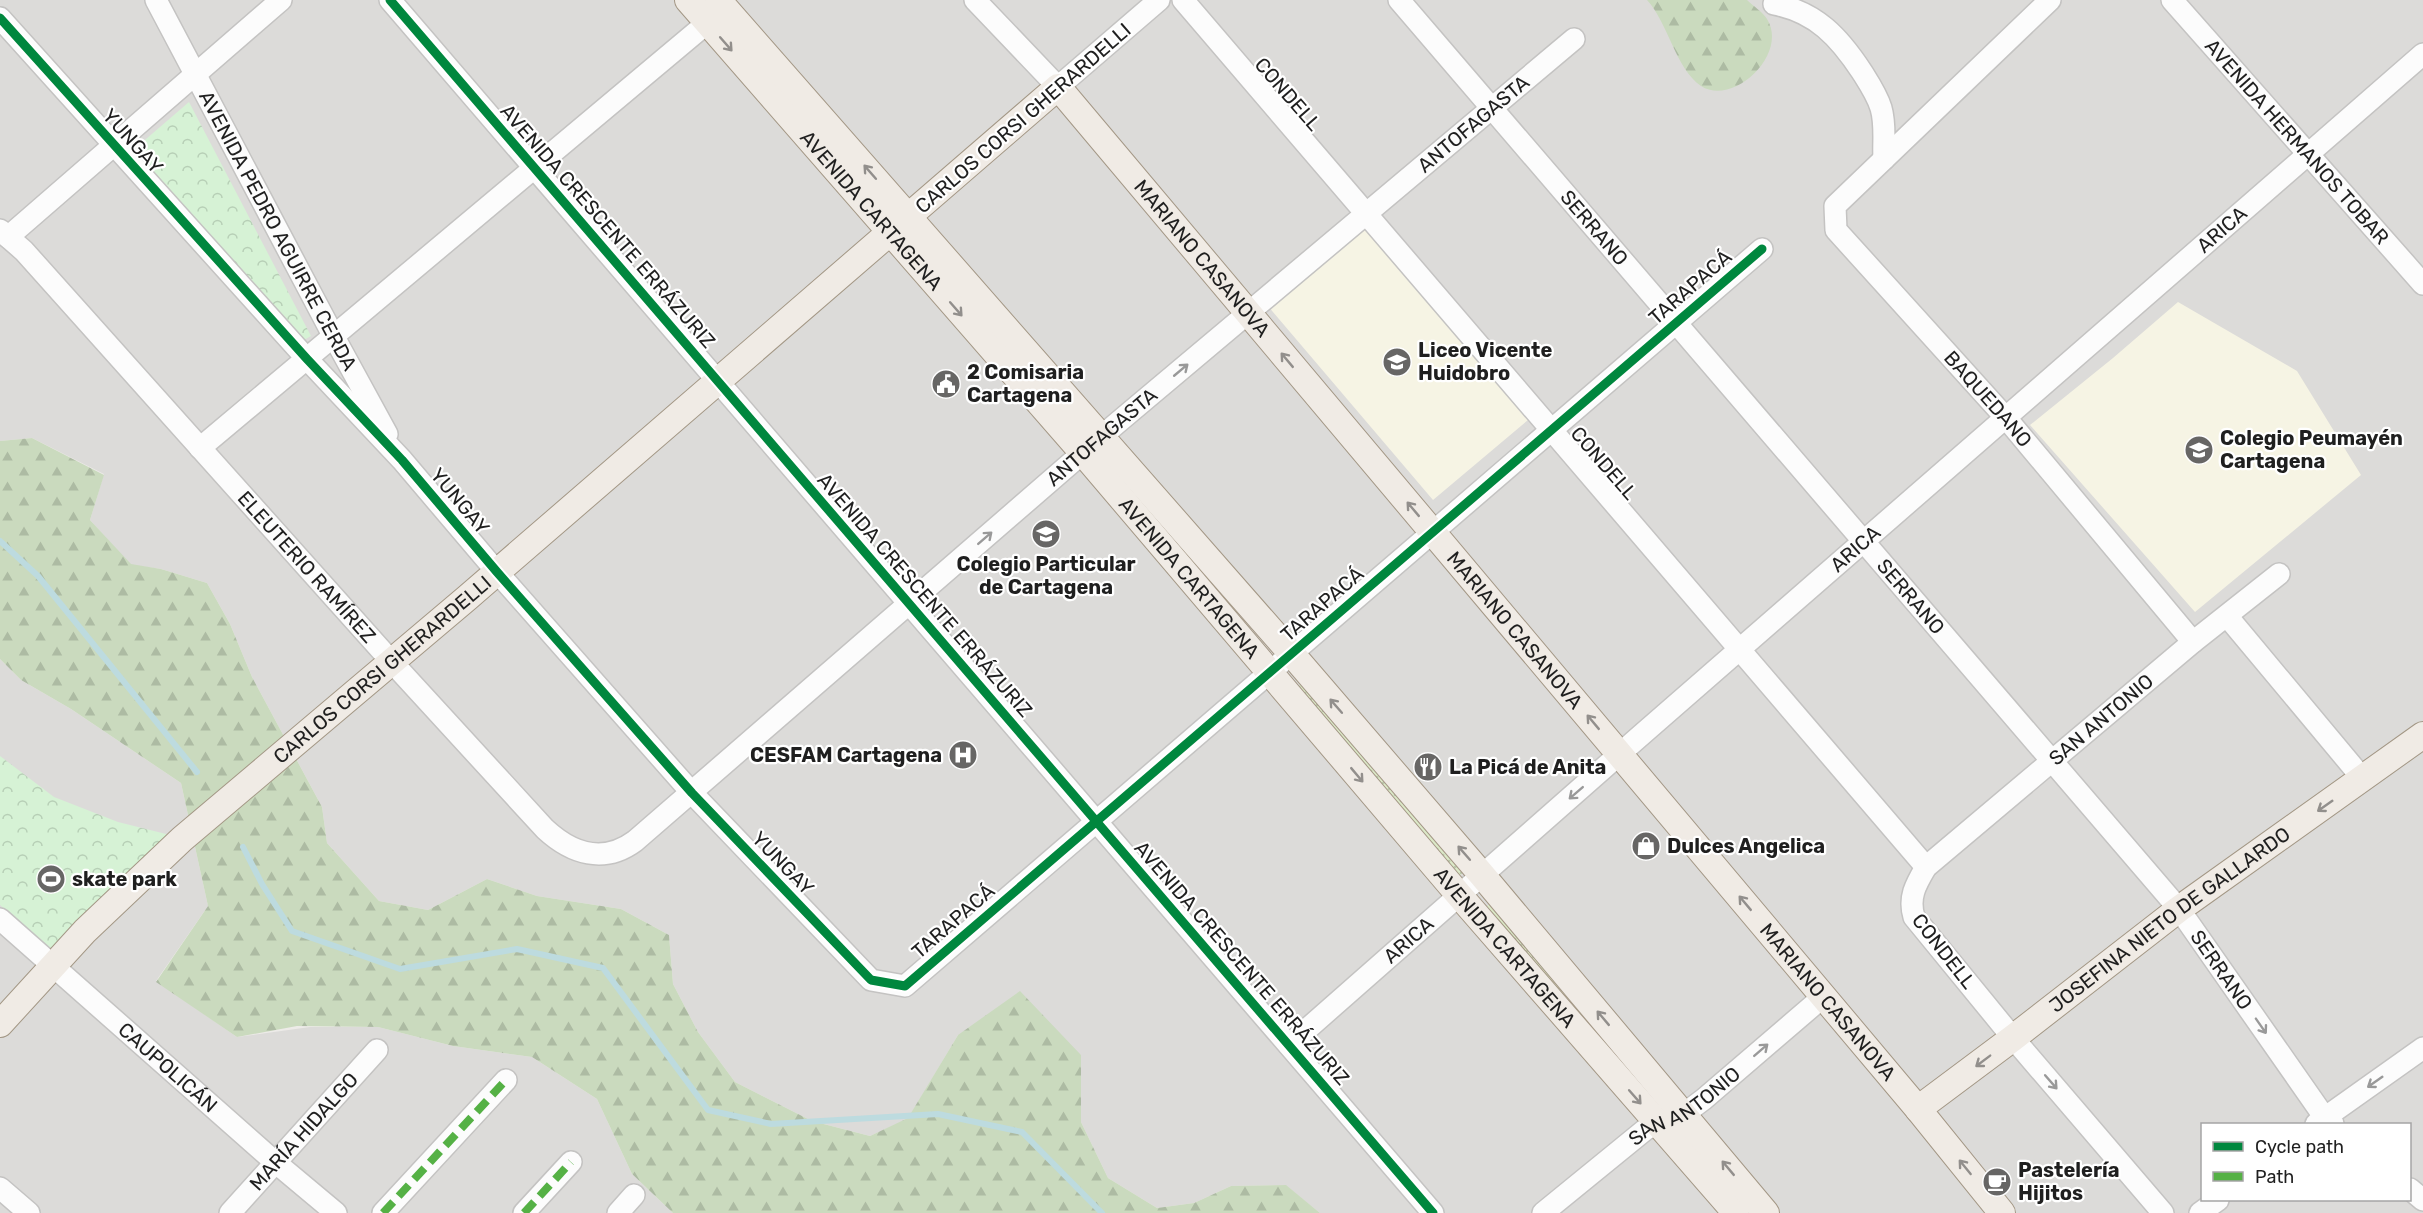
<svg xmlns="http://www.w3.org/2000/svg" width="2423" height="1213" font-family="Rubik,sans-serif">
<style>
.residential{fill:#dcdbd9;fill-rule:evenodd}
.education{fill:#f6f4e4}
.grass{fill:url(#grass-dots)}
.forest{fill:url(#forest-firs)}
.park{fill:url(#park-crowns)}
.lines{fill:none;stroke-linecap:round;stroke-linejoin:round}
.stream{stroke:#bddbdf;stroke-width:6}
.minor-casing{stroke:#c4c3c2;stroke-width:24}
.major-casing{stroke:#a39785;stroke-width:28}
.minor{stroke:#fcfcfc;stroke-width:21}
.major{stroke:#f0ebe5;stroke-width:26}
.quiet{stroke:#55b145;stroke-width:8;stroke-dasharray:15 8;stroke-linecap:butt}
.cycleway-casing{stroke:#fff;stroke-width:13}
.cycleway{stroke:#00873e;stroke-width:9}
.oneway{stroke:#928f8c}
.oneway2{stroke:#999}
.labels{text-anchor:middle;stroke-width:4.5;stroke-linejoin:round;paint-order:stroke}
.street-label{font-size:20px;fill:#1f1f1f;stroke:#fff}
.poi-label{font-size:20px;font-weight:bold;fill:#1f1f1f;stroke:#fff;text-anchor:start}
</style>
<defs>
<pattern id="grass-dots" width="8" height="8" patternUnits="userSpaceOnUse" patternTransform="scale(1.5)"><rect width="8" height="8" fill="#dce9c8"/><path d="M2 2h.1M6 6h.1" fill="none" stroke="#bcc7ab" stroke-width="1.8" stroke-linecap="round"/></pattern>
<pattern id="forest-firs" width="22" height="20" patternUnits="userSpaceOnUse" patternTransform="scale(1.5)"><rect width="22" height="20" fill="#cadabe"/><path d="M5 1l3.5 6h-7zM16 11l3.5 6h-7z" fill="#adbba3"/></pattern>
<pattern id="park-crowns" width="20" height="18" patternUnits="userSpaceOnUse" patternTransform="scale(1.5)"><rect width="20" height="18" fill="#d6f2d5"/><path d="M2 6a3 3 0 1 1 6 0M12 15a3 3 0 1 1 6 0" fill="none" stroke="#b7cfb6"/></pattern>
</defs>
<rect width="100%" height="100%" fill="#edebe8"/>
<path class="residential" d="M 0,0 L 2423,0 L 2423,1213 L 1320,1213 L 1285,1185 L 1231,1186 L 1194,1203 L 1157,1208 L 1108,1178 L 1081,1122 L 1081,1055 L 958,1035 L 908,1119 L 870,1136 L 812,1121 L 735,1082 L 698,1032 L 673,984 L 669,935 L 621,909 L 537,896 L 487,879 L 428,910 L 379,901 L 327,843 L 322,807 L 252,677 L 230,624 L 207,583 L 161,569 L 131,565 L 90,520 L 104,474 L 32,438 L 0,441 ZM 2202,1124 L 2410,1124 L 2410,1200 L 2202,1200 Z
M 0,659 L 21,680 L 71,709 L 181,783 L 208,906 L 156,981 L 237,1037 L 310,1027 L 378,1027 L 453,1046 L 532,1057 L 597,1099 L 632,1174 L 673,1213 L 0,1213 Z"/>
<path class="education" d="M 1362,224 L 1528,420 L 1433,500 L 1267,305 Z
M 2178,302 L 2297,371 L 2361,475 L 2195,612 L 2030,425 L 2113,358 Z"/>
<path class="grass" d="M 1305,683 L 1467,869 L 1457,878 L 1296,687 Z
M 1493,901 L 1659,1095 L 1650,1102 L 1485,908 Z"/>
<path class="forest" d="M 1647,0 L 1747,0 C 1753,6 1763,12 1767,19 C 1789,54 1733,107 1701,86 C 1676,69 1668,23 1647,0 Z
M 32,438 L 104,475 L 90,520 L 131,564 L 161,569 L 207,583 L 230,624 L 252,677 L 322,807 L 327,843 L 379,901 L 428,910 L 487,879 L 537,896 L 621,909 L 669,935 L 673,984 L 698,1032 L 735,1082 L 812,1121 L 870,1136 L 908,1118 L 958,1035 L 1020,991 L 1081,1055 L 1081,1122 L 1108,1178 L 1157,1208 L 1194,1203 L 1231,1186 L 1286,1185 L 1320,1213 L 673,1213 L 632,1174 L 597,1099 L 532,1057 L 453,1046 L 378,1027 L 297,1026 L 237,1037 L 156,982 L 208,906 L 181,783 L 71,709 L 21,680 L 0,659 L 0,441 Z"/>
<path class="park" d="M 189,102 L 311,336 L 302,341 L 131,152 Z
M 0,756 L 54,797 L 118,822 L 170,835 L 52,951 L 0,905 Z"/>
<g class="lines">
<path class="stream" d="M 0,541 L 38,576 L 197,772
M 243,847 L 262,884 L 292,931 L 400,969 L 517,949 L 603,968 L 708,1110 L 771,1124 L 938,1114 L 1022,1132 L 1102,1213"/>
<g class="minor-casing">
<g id="minor">
<path id="s1" d="M 156,0 L 334,337 L 387,434"/>
<path d="M 390,0 L 1433,1213"/>
<path d="M 975,0 L 1058,87 L 1159,0"/>
<path d="M 1183,0 L 1926,867"/>
<path id="s2" d="M 1399,0 L 2179,909 L 2325,1118 L 2333,1124"/>
<path id="s3" d="M 2050,0 L 1835,206 L 1836,230 L 2006,418 L 2193,642"/>
<path id="s4" d="M 2172,0 L 2423,284"/>
<path d="M 1774,4 C 1816,12 1839,37 1862,72 C 1869,83 1877,95 1881,108 C 1886,125 1883,142 1884,159"/>
<path d="M 0,18 L 307,359 L 402,460 L 497,572 L 692,793 L 871,980 L 905,986 L 1762,249"/>
<path id="s5" d="M 0,230 L 24,251 L 391,661 L 545,829 C 572,854 604,864 635,841 L 1116,424 L 1574,39"/>
<path d="M 8,237 L 281,0"/>
<path d="M 200,448 L 719,13"/>
<path d="M 2227,616 L 2363,779"/>
<path id="s6" d="M 0,919 L 275,1162 L 336,1213"/>
<path id="s7" d="M 1289,1045 L 1639,737 L 2423,54"/>
<path d="M 2316,1124 L 2423,1048"/>
<path d="M 0,1188 L 29,1213"/>
<path d="M 2410,1189 L 2423,1200"/>
<path id="s8" d="M 230,1213 L 377,1050"/>
<path d="M 383,1213 L 506,1080"/>
<path d="M 524,1213 L 571,1162"/>
<path d="M 618,1213 L 634,1195"/>
<path id="s9" d="M 1543,1213 L 1646,1129 L 1684,1114 L 1704,1099 L 1824,996"/>
<path id="s10" d="M 2163,1213 L 2013,1038 L 1914,917 C 1908,897 1916,884 1926,867 L 2193,642 L 2279,574"/>
<path d="M 2200,1213 L 2218,1200"/>
</g>
</g>
<g class="major-casing">
<g id="major">
<path id="s11" d="M 688,0 L 1083,453 L 1459,895 L 1736,1213"/>
<path d="M 718,0 L 1291,653 L 1482,875 L 1766,1213"/>
<path id="s12" d="M 0,1024 L 85,931 L 182,839 L 467,598 L 1058,87 L 1918,1109 L 2002,1213"/>
<path id="s13" d="M 1918,1109 L 2013,1038 L 2179,909 L 2423,735"/>
</g>
</g>
<use href="#minor" class="minor"/>
<use href="#major" class="major"/>
<path class="quiet" d="M 383,1213 L 506,1080
M 524,1213 L 571,1162"/>
<g class="cycleway-casing">
<path id="cycleway" d="M 390,0 L 1433,1213
M 0,18 L 307,359 L 402,460 L 497,572 L 692,793 L 871,980 L 905,986 L 1762,249"/>
</g>
<use href="#cycleway" class="cycleway"/>
</g>
<defs><path id="oneway-shaft" d="M-6 0H5M1.5-3L5.5 0L1.5 3" fill="none" stroke-width="1.6" stroke-linecap="round" stroke-linejoin="round" transform="scale(1.5)"/></defs>
<g class="oneway">
<use href="#oneway-shaft" transform="translate(726 44) rotate(49)"/>
<use href="#oneway-shaft" transform="translate(870 172) rotate(-131)"/>
<use href="#oneway-shaft" transform="translate(956 309) rotate(49)"/>
<use href="#oneway-shaft" transform="translate(1287 360) rotate(-130)"/>
<use href="#oneway-shaft" transform="translate(1413 509) rotate(-130)"/>
<use href="#oneway-shaft" transform="translate(1336 706) rotate(-131)"/>
<use href="#oneway-shaft" transform="translate(1593 722) rotate(-130)"/>
<use href="#oneway-shaft" transform="translate(1357 775) rotate(50)"/>
<use href="#oneway-shaft" transform="translate(2325 806) rotate(145)"/>
<use href="#oneway-shaft" transform="translate(1464 853) rotate(-131)"/>
<use href="#oneway-shaft" transform="translate(1745 903) rotate(-130)"/>
<use href="#oneway-shaft" transform="translate(1603 1018) rotate(-130)"/>
<use href="#oneway-shaft" transform="translate(1983 1061) rotate(143)"/>
<use href="#oneway-shaft" transform="translate(1635 1097) rotate(49)"/>
<use href="#oneway-shaft" transform="translate(1965 1167) rotate(-129)"/>
<use href="#oneway-shaft" transform="translate(1728 1168) rotate(-130)"/>
</g>
<g class="oneway2">
<use href="#oneway-shaft" transform="translate(1181 370) rotate(-40)"/>
<use href="#oneway-shaft" transform="translate(985 538) rotate(-41)"/>
<use href="#oneway-shaft" transform="translate(1576 793) rotate(139)"/>
<use href="#oneway-shaft" transform="translate(2261 1026) rotate(55)"/>
<use href="#oneway-shaft" transform="translate(1761 1050) rotate(-41)"/>
<use href="#oneway-shaft" transform="translate(2051 1082) rotate(49)"/>
<use href="#oneway-shaft" transform="translate(2375 1082) rotate(145)"/>
</g>
<defs>
<g id="school-disc" transform="scale(1.5)"><circle r="9.5" fill="#676665" stroke="#fff"/><path d="M0-5L7-2L0 1L-7-2ZM-4 1L0 2.5L4 1V4Q0 6-4 4Z" fill="#fff"/></g>
<g id="civic-disc" transform="scale(1.5)"><circle r="9.5" fill="#676665" stroke="#fff"/><path d="M-.6-6.5H3V-4.5H.6V-3L4-1V1h2V6H-6V1h2V-1L-.6-3ZM-1.2 2.5V6h2.4V2.5Z" fill="#fff"/></g>
<g id="hospital-disc" transform="scale(1.5)"><circle r="9.5" fill="#676665" stroke="#fff"/><path d="M-5-5h3v3.5h4V-5h3V5h-3V1.5h-4V5h-3Z" fill="#fff"/></g>
<g id="restaurant-disc" transform="scale(1.5)"><circle r="9.5" fill="#676665" stroke="#fff"/><path d="M-5-6h1v4h1v-4h1v4h1v-4h1v5L-1.5 .5V6h-2V.5L-5-1ZM5-6V6H3V1.5H1.5Q1.5-4 5-6Z" fill="#fff"/></g>
<g id="shop-disc" transform="scale(1.5)"><circle r="9.5" fill="#676665" stroke="#fff"/><path d="M-5-2.5h2.3a2.7 3.5 0 0 1 5.4 0H5L5.5 6h-11ZM-1.5-2.5h3a1.5 2.3 0 0 0-3 0Z" fill="#fff"/></g>
<g id="stadium-disc" transform="scale(1.5)"><circle r="9.5" fill="#676665" stroke="#fff"/><path d="M0-5a6.5 5 0 1 0 0 10a6.5 5 0 1 0 0-10ZM-3.5-1.8h7v3.6h-7Z" fill="#fff"/></g>
<g id="cafe-disc" transform="scale(1.5)"><circle r="9.5" fill="#676665" stroke="#fff"/><path d="M-5.5-4.5H6V0H3Q3 3.5 0 3.5H-2.5Q-5.5 3.5-5.5 0ZM3-3.2v2h1.7v-2ZM-6 4.5H4V6H-6Z" fill="#fff"/></g>
</defs>
<g fill-rule="evenodd">
<use href="#school-disc" x="1397" y="362"/>
<use href="#civic-disc" x="946" y="384"/>
<use href="#school-disc" x="2199" y="450"/>
<use href="#school-disc" x="1046" y="534"/>
<use href="#hospital-disc" x="963" y="755"/>
<use href="#restaurant-disc" x="1428" y="767"/>
<use href="#shop-disc" x="1646" y="846"/>
<use href="#stadium-disc" x="51" y="879"/>
<use href="#cafe-disc" x="1997" y="1182"/>
</g>
<g class="labels">
<g class="street-label">
<text transform="translate(1288 94) rotate(49)" y="7">CONDELL</text>
<text transform="translate(1023 118) rotate(-41)" y="7">CARLOS CORSI GHERARDELLI</text>
<text dy="7" stroke="none"><textPath href="#s5" startOffset="2013">ANTOFAGASTA</textPath></text>
<text transform="translate(133 141) rotate(48)" y="7">YUNGAY</text>
<text dy="7" stroke="none"><textPath href="#s4" startOffset="189">AVENIDA HERMANOS TOBAR</textPath></text>
<text dy="7" stroke="none"><textPath href="#s11" startOffset="279">AVENIDA CARTAGENA</textPath></text>
<text transform="translate(608 226) rotate(49)" y="7">AVENIDA CRESCENTE ERRÁZURIZ</text>
<text dy="7" stroke="none"><textPath href="#s2" startOffset="300">SERRANO</textPath></text>
<text dy="7" stroke="none"><textPath href="#s1" startOffset="261">AVENIDA PEDRO AGUIRRE CERDA</textPath></text>
<text dy="7" stroke="none"><textPath href="#s7" startOffset="1239">ARICA</textPath></text>
<text dy="7" stroke="none"><textPath href="#s12" startOffset="1638">MARIANO CASANOVA</textPath></text>
<text transform="translate(1690 287) rotate(-41)" y="7">TARAPACÁ</text>
<text dy="7" stroke="none"><textPath href="#s3" startOffset="549">BAQUEDANO</textPath></text>
<text dy="7" stroke="none"><textPath href="#s5" startOffset="1527">ANTOFAGASTA</textPath></text>
<text transform="translate(1604 463) rotate(49)" y="7">CONDELL</text>
<text transform="translate(460 501) rotate(50)" y="7">YUNGAY</text>
<text dy="7" stroke="none"><textPath href="#s7" startOffset="753">ARICA</textPath></text>
<text dy="7" stroke="none"><textPath href="#s5" startOffset="456">ELEUTERIO RAMÍREZ</textPath></text>
<text dy="7" stroke="none"><textPath href="#s11" startOffset="765">AVENIDA CARTAGENA</textPath></text>
<text transform="translate(925 595) rotate(49)" y="7">AVENIDA CRESCENTE ERRÁZURIZ</text>
<text dy="7" stroke="none"><textPath href="#s2" startOffset="786">SERRANO</textPath></text>
<text transform="translate(1322 604) rotate(-41)" y="7">TARAPACÁ</text>
<text dy="7" stroke="none"><textPath href="#s12" startOffset="2124">MARIANO CASANOVA</textPath></text>
<text dy="7" stroke="none"><textPath href="#s12" startOffset="522">CARLOS CORSI GHERARDELLI</textPath></text>
<text dy="7" stroke="none"><textPath href="#s10" startOffset="669">SAN ANTONIO</textPath></text>
<text transform="translate(783 863) rotate(46)" y="7">YUNGAY</text>
<text transform="translate(953 921) rotate(-41)" y="7">TARAPACÁ</text>
<text dy="7" stroke="none"><textPath href="#s13" startOffset="315">JOSEFINA NIETO DE GALLARDO</textPath></text>
<text dy="7" stroke="none"><textPath href="#s7" startOffset="159">ARICA</textPath></text>
<text dy="7" stroke="none"><textPath href="#s11" startOffset="1251">AVENIDA CARTAGENA</textPath></text>
<text transform="translate(1944 951) rotate(52)" y="7">CONDELL</text>
<text transform="translate(1242 963) rotate(49)" y="7">AVENIDA CRESCENTE ERRÁZURIZ</text>
<text dy="7" stroke="none"><textPath href="#s2" startOffset="1272">SERRANO</textPath></text>
<text dy="7" stroke="none"><textPath href="#s12" startOffset="2610">MARIANO CASANOVA</textPath></text>
<text dy="7" stroke="none"><textPath href="#s6" startOffset="224">CAUPOLICÁN</textPath></text>
<text dy="7" stroke="none"><textPath href="#s9" startOffset="178">SAN ANTONIO</textPath></text>
<text dy="7" stroke="none"><textPath href="#s8" startOffset="110">MARÍA HIDALGO</textPath></text>
</g>
<g class="poi-label">
<text x="1418" y="357">Liceo Vicente<tspan x="1418" dy="23">Huidobro</tspan></text>
<text x="967" y="379">2 Comisaria<tspan x="967" dy="23">Cartagena</tspan></text>
<text x="2220" y="445">Colegio Peumayén<tspan x="2220" dy="23">Cartagena</tspan></text>
<text x="1046" y="571" text-anchor="middle">Colegio Particular<tspan x="1046" dy="23">de Cartagena</tspan></text>
<text x="942" y="762" text-anchor="end">CESFAM Cartagena</text>
<text x="1449" y="774">La Picá de Anita</text>
<text x="1667" y="853">Dulces Angelica</text>
<text x="72" y="886">skate park</text>
<text x="2018" y="1177">Pastelería<tspan x="2018" dy="23">Hijitos</tspan></text>
</g>
</g>
<rect x="2201" y="1123" width="210" height="78" fill="#ffffff" stroke="#a5a5a5" stroke-width="1.5"/>
<rect x="2213" y="1142" width="30" height="9" fill="#00873e" stroke="#a5a5a5" stroke-width="1.5"/>
<text x="2255" y="1153" font-size="18" fill="#1f1f1f">Cycle path</text>
<rect x="2213" y="1172" width="30" height="9" fill="#55b145" stroke="#a5a5a5" stroke-width="1.5"/>
<text x="2255" y="1183" font-size="18" fill="#1f1f1f">Path</text>
</svg>
